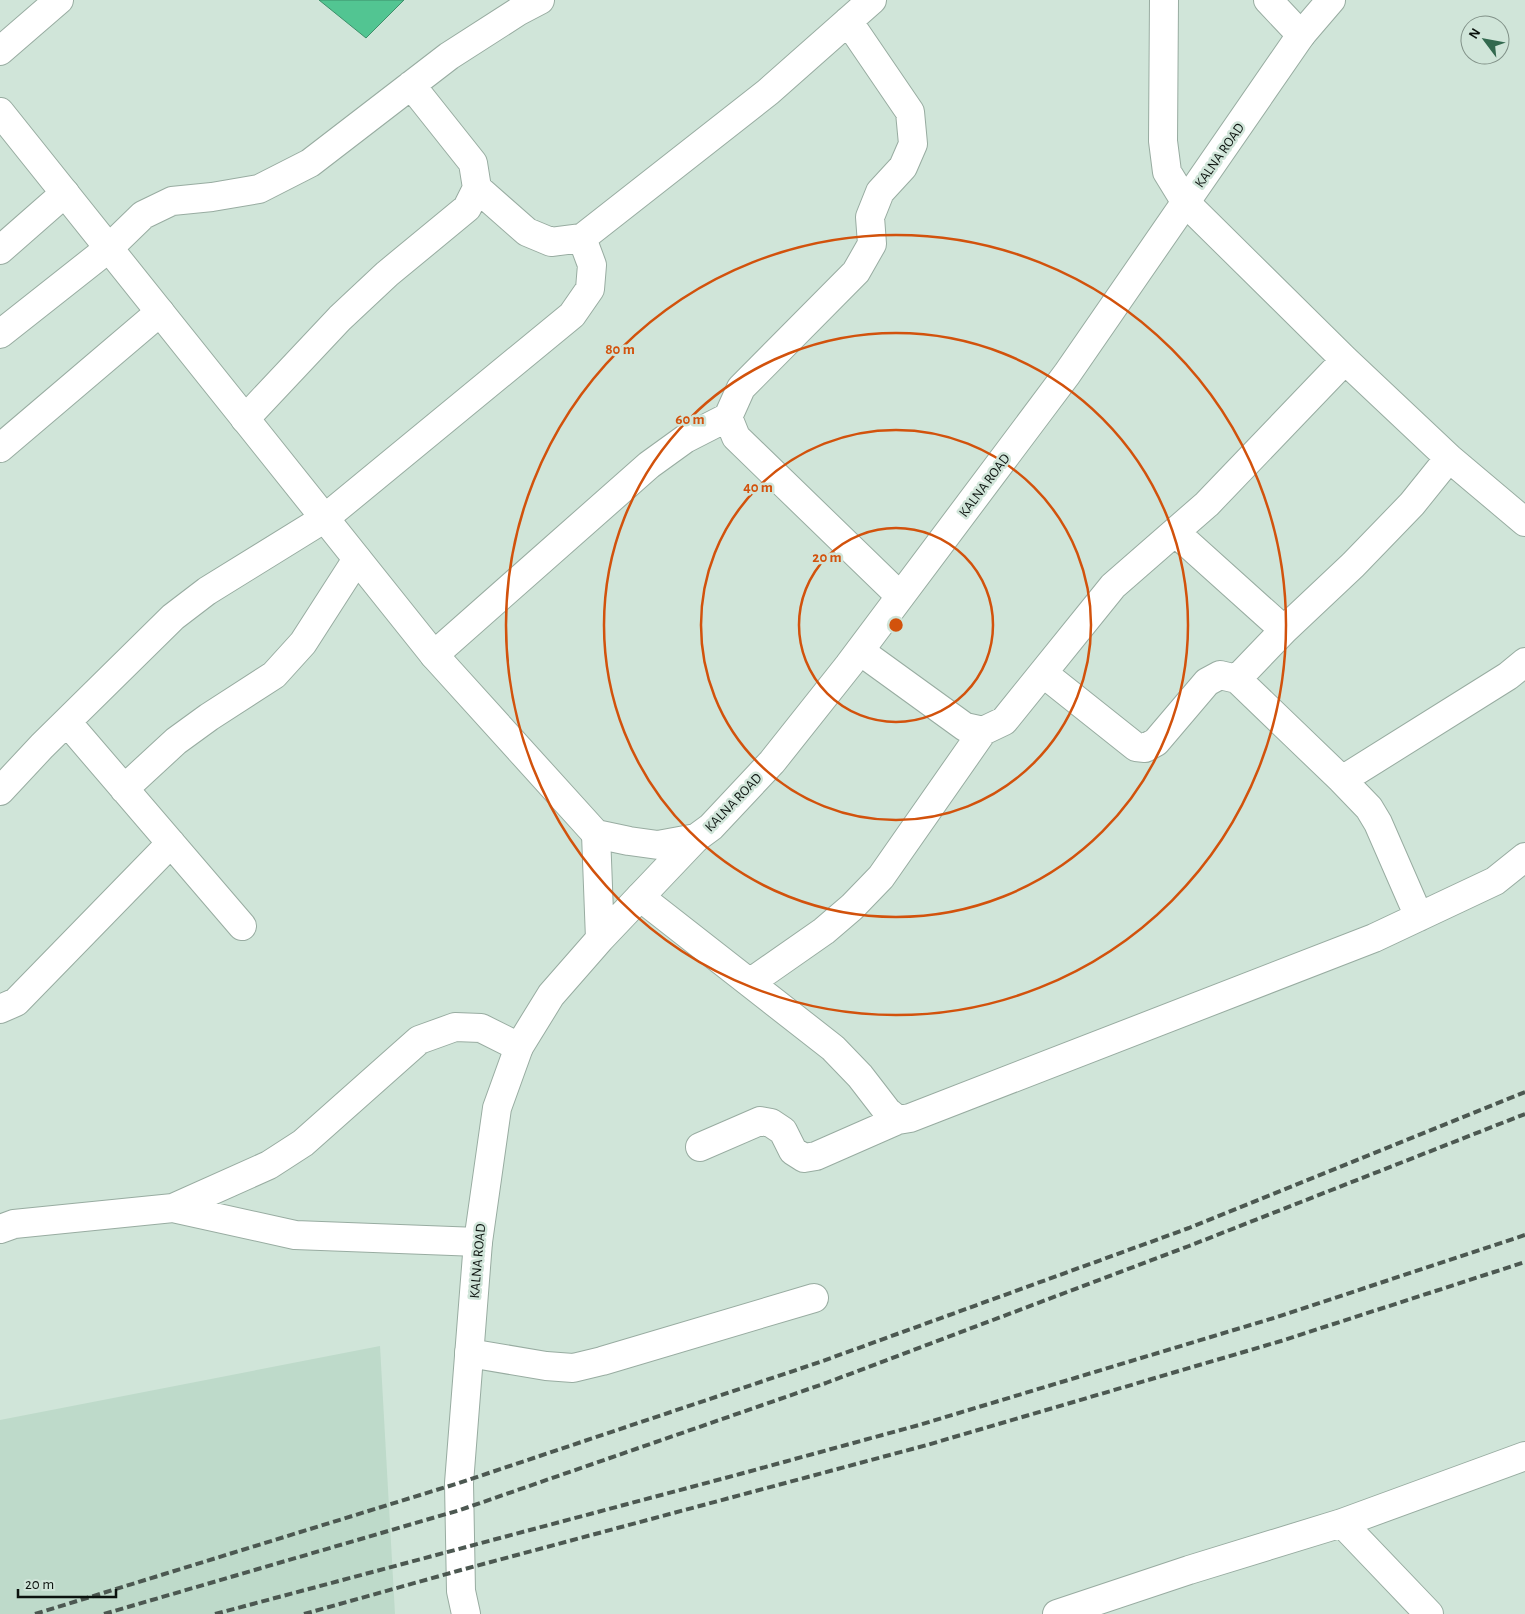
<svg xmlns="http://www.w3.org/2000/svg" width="1525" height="1614" font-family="'Alegreya Sans',sans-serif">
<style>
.built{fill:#bedaca}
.water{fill:#52c592;stroke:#3d8f6a}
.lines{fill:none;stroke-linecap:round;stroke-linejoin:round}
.street-casing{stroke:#98aca1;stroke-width:30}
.secondary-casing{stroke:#98aca1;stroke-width:30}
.primary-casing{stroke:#98aca1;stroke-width:30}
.street{stroke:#fff;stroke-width:28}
.secondary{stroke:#fff;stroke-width:28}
.primary{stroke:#fff;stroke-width:28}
.rail{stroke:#4c5851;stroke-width:4;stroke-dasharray:8 4;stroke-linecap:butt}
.ring{fill:none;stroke:#d2520c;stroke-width:2.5}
.labels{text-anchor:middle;stroke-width:5;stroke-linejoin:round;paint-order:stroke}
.street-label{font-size:14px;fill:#0b120e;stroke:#d0e5d9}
.centre{fill:#d2520c;stroke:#d0e5d9;stroke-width:2.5}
.ring-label{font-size:15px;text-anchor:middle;font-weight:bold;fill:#d2520c;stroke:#d0e5d9;stroke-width:5;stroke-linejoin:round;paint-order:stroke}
</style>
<rect width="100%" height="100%" fill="#d0e5d9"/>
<path class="built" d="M 380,1346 L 395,1614 L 0,1614 L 0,1420 Z"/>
<path class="water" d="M 319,0 L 404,0 L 366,38 Z"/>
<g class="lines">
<g class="street-casing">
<path id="street" d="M 1164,0 L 1163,141 L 1167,172 L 1186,203 L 1345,360 L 1449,458 L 1525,522
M 1268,0 L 1301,35
M 848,21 L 910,112 L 913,144 L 903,167 L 880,192 L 870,217 L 872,244 L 856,272 L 741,388 L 728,417 L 736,437 L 900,596
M 0,51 L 59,0
M 477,188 L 527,232 L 551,242 L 582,238 L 768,92 L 872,0
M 0,250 L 65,193
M 0,334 L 109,248 L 143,215 L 172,201 L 212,197 L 259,189 L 310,163 L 449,56 L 519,11 L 540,0
M 245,419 L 340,318 L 387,274 L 467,208 L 477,188 L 473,163 L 411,85
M 0,448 L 160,312
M 1175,532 L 1284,630
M 860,651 L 965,727 L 983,731 L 1004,721 L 1113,586 L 1207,504 L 1345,360
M 434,655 L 649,465 L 685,439 L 728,417
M 1043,673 L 1136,747 L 1145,748 L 1156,742 L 1207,682 L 1220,675 L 1237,679 L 1342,780 L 1369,808 L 1378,823 L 1419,917
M 1237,679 L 1284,630 L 1353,565 L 1412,504 L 1449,458
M 67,722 L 242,926
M 1342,780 L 1508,676 L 1525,662
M 124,789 L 176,741 L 209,717 L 274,675 L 303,643 L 357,559
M 0,791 L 42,746 L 173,617 L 207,591 L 325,518 L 572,315 L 590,289 L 592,265 L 582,238
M 640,897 L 833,1048 L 860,1076 L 887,1111 L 898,1120 L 910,1118 L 1374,938 L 1495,881 L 1525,857
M 751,982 L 824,931 L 852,907 L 881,877 L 983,731
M 0,1009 L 16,1002 L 171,843
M 700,1147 L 760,1121 L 771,1123 L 783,1131 L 793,1151 L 804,1158 L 816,1156 L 898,1120
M 173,1208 L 269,1165 L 303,1143 L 419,1040 L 455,1027 L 481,1028 L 519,1047
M 0,1229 L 14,1224 L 173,1208 L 295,1235 L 478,1242
M 469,1353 L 546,1366 L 573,1368 L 602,1361 L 814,1298
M 1342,1523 L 1429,1614
M 1057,1614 L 1189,1570 L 1342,1523 L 1525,1456"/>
</g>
<g class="secondary-casing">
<path id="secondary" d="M 596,834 L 600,939
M 466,1614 L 461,1591 L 459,1483 L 478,1242 L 497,1108 L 519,1047 L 551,995 L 600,939 L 696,838"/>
</g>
<g class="primary-casing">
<path id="primary" d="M 0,112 L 434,655 L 596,834 L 629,841 L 658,845 L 696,838 L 711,827 L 772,762 L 849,665 L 1067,374 L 1301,35 L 1331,0"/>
</g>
<use href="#street" class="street"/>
<use href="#secondary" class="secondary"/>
<use href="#primary" class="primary"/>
<path class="rail" d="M 35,1614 L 459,1483 L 820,1362 L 1189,1228 L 1525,1092
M 104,1614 L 460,1510 L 826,1383 L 1189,1246 L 1525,1114
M 215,1614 L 740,1474 L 919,1425 L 1277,1317 L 1525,1235
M 304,1614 L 461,1570 L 927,1445 L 1281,1341 L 1525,1262"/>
</g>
<g class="ring">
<circle cx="896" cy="625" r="97"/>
<circle cx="896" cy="625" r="195"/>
<circle cx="896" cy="625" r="292"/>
<circle cx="896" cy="625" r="390"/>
</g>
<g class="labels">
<g class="street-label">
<text transform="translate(1219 155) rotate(-55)" y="5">KALNA ROAD</text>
<text transform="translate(984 485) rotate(-53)" y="5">KALNA ROAD</text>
<text transform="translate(733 802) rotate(-46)" y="5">KALNA ROAD</text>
<text transform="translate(477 1261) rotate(-85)" y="5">KALNA ROAD</text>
</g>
</g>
<circle cx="896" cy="625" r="8" class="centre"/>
<g class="ring-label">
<text x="620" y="354">80 m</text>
<text x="690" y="424">60 m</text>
<text x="758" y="492">40 m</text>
<text x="827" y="562">20 m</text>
</g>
<g transform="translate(1485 40) rotate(302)"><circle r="24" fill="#d0e5d9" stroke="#819188"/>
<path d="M0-4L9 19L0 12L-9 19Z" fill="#33694f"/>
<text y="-8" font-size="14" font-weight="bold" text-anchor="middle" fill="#0b120e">N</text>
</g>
<path d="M18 1589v8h98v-8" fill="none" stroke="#0b120e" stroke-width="2.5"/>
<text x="25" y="1589" font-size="15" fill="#0b120e" stroke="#d0e5d9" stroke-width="4" paint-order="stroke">20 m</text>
</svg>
